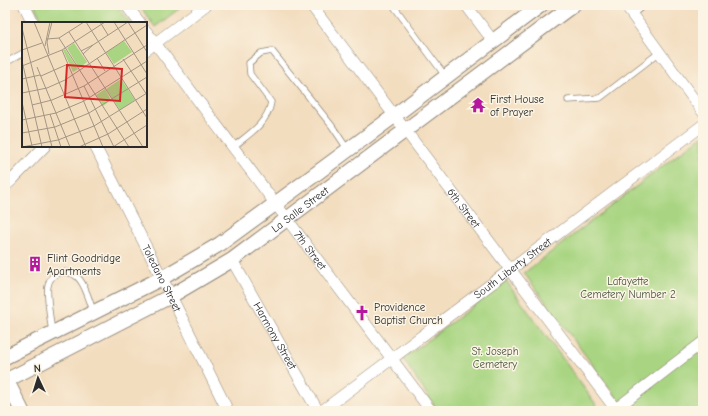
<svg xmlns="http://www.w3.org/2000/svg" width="708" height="416" font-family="'Comic Neue',sans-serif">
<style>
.green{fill:#a9d582;stroke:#6a8056}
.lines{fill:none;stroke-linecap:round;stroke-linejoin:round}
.service-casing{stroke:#8f8475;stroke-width:7}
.minor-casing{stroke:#8f8475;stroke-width:12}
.tertiary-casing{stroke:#8f8475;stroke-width:16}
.service{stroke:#fff;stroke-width:5.5}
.minor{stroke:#fff;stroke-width:11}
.tertiary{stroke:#fff;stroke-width:14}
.labels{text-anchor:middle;stroke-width:3;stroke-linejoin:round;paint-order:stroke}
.poi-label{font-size:11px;fill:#2b2b2b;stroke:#fcf5e5;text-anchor:start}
.street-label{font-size:11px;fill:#2b2b2b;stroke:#fcf5e5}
.park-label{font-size:11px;fill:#4a5641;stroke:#fcf5e5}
.inset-road{fill:none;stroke:#a39684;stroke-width:1}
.view{fill:#d62828;fill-opacity:0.15;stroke:#d62828;stroke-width:2}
.inset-edge{fill:none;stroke:#2b2b2b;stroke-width:2}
</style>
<rect width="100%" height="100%" fill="#fcf5e5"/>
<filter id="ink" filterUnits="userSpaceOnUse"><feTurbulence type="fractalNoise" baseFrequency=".025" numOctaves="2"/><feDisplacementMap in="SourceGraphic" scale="8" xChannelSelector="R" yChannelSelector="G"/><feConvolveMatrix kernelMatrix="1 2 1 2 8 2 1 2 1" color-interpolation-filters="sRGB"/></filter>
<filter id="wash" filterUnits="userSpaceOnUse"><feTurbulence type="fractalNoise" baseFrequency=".012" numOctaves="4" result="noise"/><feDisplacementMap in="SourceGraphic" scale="16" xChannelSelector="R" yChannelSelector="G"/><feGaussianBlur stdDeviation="0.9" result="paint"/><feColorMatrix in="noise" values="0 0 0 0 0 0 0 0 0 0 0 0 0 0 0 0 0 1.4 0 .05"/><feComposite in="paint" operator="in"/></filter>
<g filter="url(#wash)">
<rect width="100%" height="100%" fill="#f3ddbf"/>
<path class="green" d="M 34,5 L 117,5 L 130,23 L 43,23 Z
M 139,5 L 184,5 L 155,27 Z
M 703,135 L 703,411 L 627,411 L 524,273 Z
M 506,281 L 600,410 L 599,411 L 438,411 L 403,359 Z"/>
</g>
<g filter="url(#ink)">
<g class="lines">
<g class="service-casing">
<path id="service" d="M 393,5 L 446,77
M 632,15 L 644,5
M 5,63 L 23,53
M 568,100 L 600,98 L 660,52
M 233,147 C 248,135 268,123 271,102 L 250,74 L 249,63 L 261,53 L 272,51 L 332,126 L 348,150
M 52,333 C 51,323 46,295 48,286 C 49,280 52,275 59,273 C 83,267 87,296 94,313"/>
</g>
<g class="minor-casing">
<g id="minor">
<path d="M 24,5 L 33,23"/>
<path d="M 126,5 L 140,23"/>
<path id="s1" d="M 311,5 L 617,411"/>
<path d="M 466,5 L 493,41"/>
<path d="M 625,5 L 703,112"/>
<path id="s2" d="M 146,31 L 431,411"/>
<path d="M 146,50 L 206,5"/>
<path id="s3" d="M 95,146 L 171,296 L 228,411"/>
<path d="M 5,186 L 12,180 L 45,146"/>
<path id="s4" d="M 232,260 L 318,411"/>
<path id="s5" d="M 322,411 L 703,125"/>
<path d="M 613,411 L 703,342"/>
</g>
</g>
<g class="tertiary-casing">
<g id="tertiary">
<path d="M 5,357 L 162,278 L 220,244 L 275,204 L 394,116 L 541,5"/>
<path d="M 5,377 L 22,411"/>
<path id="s6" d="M 5,381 L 171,296 L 232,260 L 573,5"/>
</g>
</g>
<use href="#service" class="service"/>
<use href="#minor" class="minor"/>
<use href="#tertiary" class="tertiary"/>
</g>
</g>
<defs>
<g id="temple-bare" transform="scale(1.2)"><path d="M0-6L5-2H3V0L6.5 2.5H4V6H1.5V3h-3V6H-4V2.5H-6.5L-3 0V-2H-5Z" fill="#b5179e" stroke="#fcf5e5" stroke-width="2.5" paint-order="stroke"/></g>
<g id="building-bare" transform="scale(1.2)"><path d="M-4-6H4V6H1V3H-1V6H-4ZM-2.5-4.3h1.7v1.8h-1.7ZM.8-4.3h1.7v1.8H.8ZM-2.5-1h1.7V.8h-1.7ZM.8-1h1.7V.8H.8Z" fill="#b5179e" stroke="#fcf5e5" stroke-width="2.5" paint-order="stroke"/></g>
<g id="church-bare" transform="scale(1.2)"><path d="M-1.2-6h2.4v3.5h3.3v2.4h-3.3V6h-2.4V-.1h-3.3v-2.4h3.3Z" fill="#b5179e" stroke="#fcf5e5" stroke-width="2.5" paint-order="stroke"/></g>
</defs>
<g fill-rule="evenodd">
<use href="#temple-bare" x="478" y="105"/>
<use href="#building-bare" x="35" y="264"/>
<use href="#church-bare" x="362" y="313"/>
</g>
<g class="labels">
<g class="poi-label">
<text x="490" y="103">First House<tspan x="490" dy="13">of Prayer</tspan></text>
<text x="47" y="262">Flint Goodridge<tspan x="47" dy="13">Apartments</tspan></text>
<text x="374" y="311">Providence<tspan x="374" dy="13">Baptist Church</tspan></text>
</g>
<g class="street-label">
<text dy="4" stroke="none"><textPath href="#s1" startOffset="254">6th Street</textPath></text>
<text dy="4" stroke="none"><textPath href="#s6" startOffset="342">La Salle Street</textPath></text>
<text dy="4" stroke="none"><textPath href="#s2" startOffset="274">7th Street</textPath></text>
<text dy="4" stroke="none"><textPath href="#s5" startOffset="238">South Liberty Street</textPath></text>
<text dy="4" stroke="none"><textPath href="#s3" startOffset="148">Toledano Street</textPath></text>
<text dy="4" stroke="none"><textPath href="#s4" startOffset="87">Harmony Street</textPath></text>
</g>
<g class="park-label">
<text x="628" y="285">Lafayette<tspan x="628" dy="13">Cemetery Number 2</tspan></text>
<text x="495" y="355">St. Joseph<tspan x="495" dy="13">Cemetery</tspan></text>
</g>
</g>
<g transform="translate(22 22)">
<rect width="125" height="125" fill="#f3ddbf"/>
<path d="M 102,19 L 110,30 L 92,42 L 84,30 ZM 52,21 L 65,40 L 57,46 L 45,26 ZM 43,27 L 56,47 L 51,50 L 41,28 ZM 99,57 L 113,78 L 98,88 L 84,67 ZM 83,67 L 89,78 L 81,84 L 74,73 Z" fill="#a9d582"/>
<path class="inset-road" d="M 12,0 L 64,125M 64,0 L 125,96M 78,0 L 86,13M 92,0 L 125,52M 106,0 L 125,30M 0,6 L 30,125M 47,10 L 121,125M 37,16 L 107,125M 25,17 L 37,16 L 62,0M 71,23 L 106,0M 23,24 L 28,0M 0,28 L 20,21M 40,28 L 81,125M 59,29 L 71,23 L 61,32M 27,32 L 25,20 L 30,0M 75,36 L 83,49M 101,37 L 125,73M 0,39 L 20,125M 0,44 L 40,28 L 83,0M 15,45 L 48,125M 19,54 L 46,42M 0,57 L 18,53M 62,64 L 92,125M 0,71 L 25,66 L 43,58 L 125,3M 0,80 L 10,124M 10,83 L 30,78 L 62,64 L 125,23M 28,92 L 39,125M 0,98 L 34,91 L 62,79 L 125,39M 0,111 L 33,105 L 67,91 L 125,55M 0,125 L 36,118 L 72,104 L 125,71M 57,125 L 86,112 L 125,87M 91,125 L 125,103"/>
<path class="view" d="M 45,43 L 100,47 L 98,79 L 43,75 Z"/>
<rect width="125" height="125" class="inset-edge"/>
</g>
<rect width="708" height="416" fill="none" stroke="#fcf5e5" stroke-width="20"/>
<g transform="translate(38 378) rotate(356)" stroke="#fcf5e5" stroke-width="3" paint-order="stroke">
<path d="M0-3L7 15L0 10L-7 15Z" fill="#2b2b2b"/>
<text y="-6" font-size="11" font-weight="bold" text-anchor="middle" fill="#2b2b2b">N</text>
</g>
</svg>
